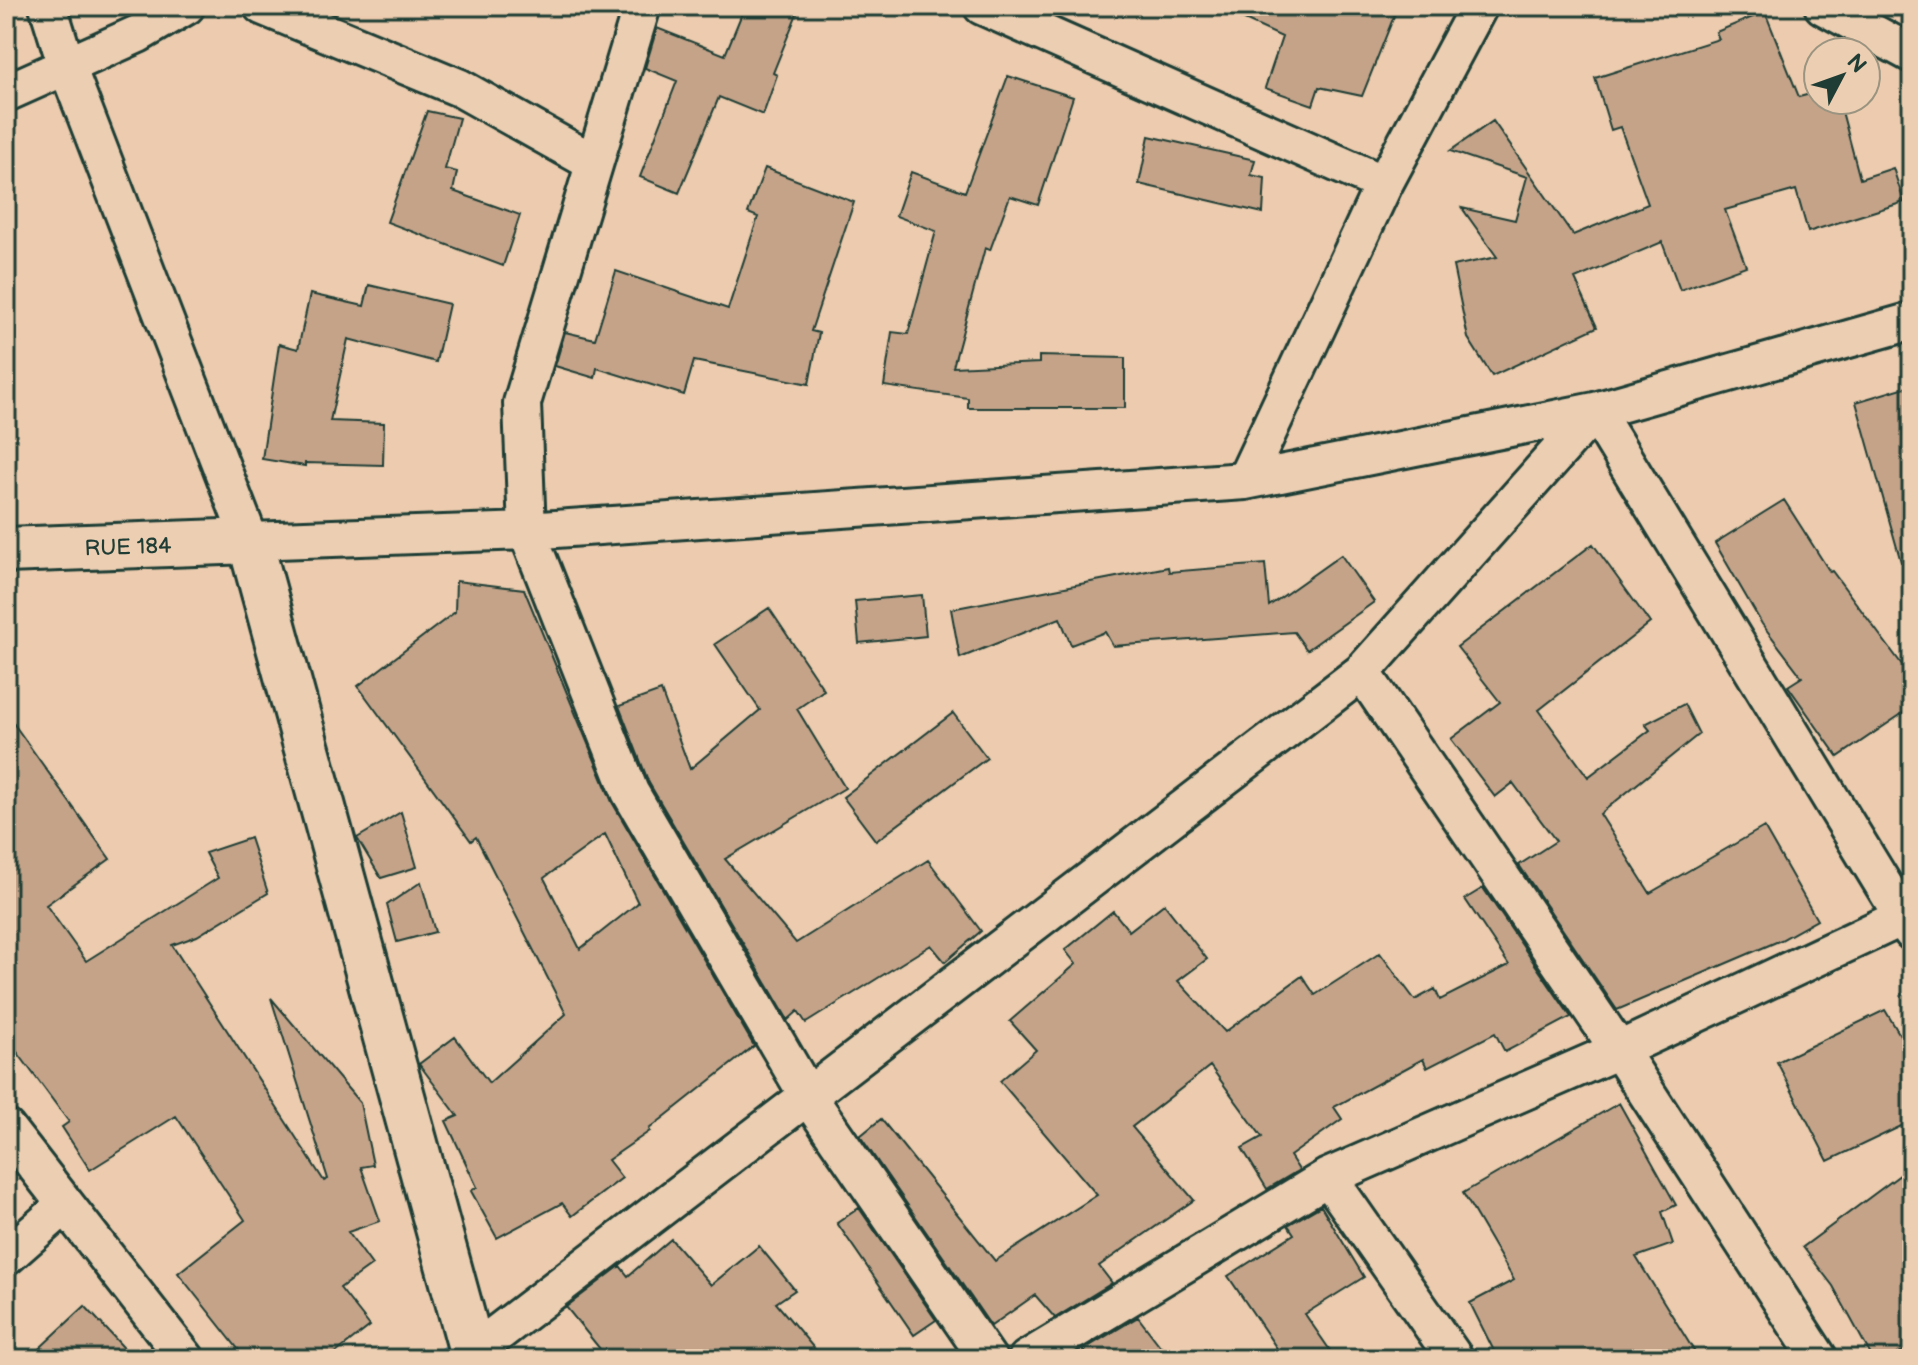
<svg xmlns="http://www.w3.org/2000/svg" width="1918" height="1365" font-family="'Balsamiq Sans',sans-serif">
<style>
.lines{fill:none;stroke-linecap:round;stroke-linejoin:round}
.stream{stroke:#6b96ac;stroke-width:14}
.building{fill:#c5a389;stroke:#1f3d34;stroke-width:2;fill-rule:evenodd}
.street-casing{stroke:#1f3d34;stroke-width:42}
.secondary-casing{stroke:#1f3d34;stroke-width:50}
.street{stroke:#ecceb2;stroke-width:36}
.secondary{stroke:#ecceb2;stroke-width:44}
.labels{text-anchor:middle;stroke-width:8;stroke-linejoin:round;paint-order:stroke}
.street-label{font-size:22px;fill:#1f3d34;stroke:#ecceb2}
</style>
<rect width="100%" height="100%" fill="#eccbae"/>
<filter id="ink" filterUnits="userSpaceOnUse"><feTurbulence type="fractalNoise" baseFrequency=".0125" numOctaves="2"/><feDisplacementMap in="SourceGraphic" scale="16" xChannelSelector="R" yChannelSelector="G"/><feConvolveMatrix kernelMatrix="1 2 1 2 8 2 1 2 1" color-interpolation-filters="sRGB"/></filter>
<g filter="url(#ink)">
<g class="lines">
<path class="stream" d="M 438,1359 L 452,1349"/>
</g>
<path class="building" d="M 745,6 L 800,6 L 773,73 L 777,75 L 763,115 L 719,97 L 679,193 L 640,177 L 677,81 L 645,68 L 657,28 L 725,55 Z
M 1214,6 L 1398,6 L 1362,96 L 1319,87 L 1313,105 L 1265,88 L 1282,37 Z
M 1765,12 L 1799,97 L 1818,92 L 1818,100 L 1839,100 L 1860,179 L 1893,168 L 1904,202 L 1808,232 L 1796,190 L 1725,210 L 1746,266 L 1680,290 L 1662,242 L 1575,279 L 1597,327 L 1492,376 L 1468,338 L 1453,266 L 1497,257 L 1462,208 L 1515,220 L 1527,177 L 1450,151 L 1493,121 L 1573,235 L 1648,204 L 1620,127 L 1611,130 L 1595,78 L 1719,39 L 1716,32 Z
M 1008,76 L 1073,97 L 1038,205 L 1010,196 L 990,250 L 985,248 L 953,367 L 1039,363 L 1039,356 L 1125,358 L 1125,408 L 968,408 L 968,398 L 884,386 L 892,332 L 908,334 L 936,231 L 896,216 L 911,172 L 965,192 Z
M 427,111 L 459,118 L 445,169 L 457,172 L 453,191 L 520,215 L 503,266 L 387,222 Z
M 1149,136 L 1255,160 L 1251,175 L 1265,178 L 1263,213 L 1139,184 Z
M 765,168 L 854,202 L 811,331 L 819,333 L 809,384 L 694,361 L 684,395 L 597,368 L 595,378 L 555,366 L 565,332 L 595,339 L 616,271 L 728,309 L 758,217 L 748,213 Z
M 369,285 L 449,304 L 436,362 L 348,339 L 330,421 L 384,423 L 383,465 L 305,463 L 305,466 L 262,459 L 279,344 L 298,349 L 310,294 L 364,306 Z
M 1912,385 L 1912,561 L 1901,562 L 1856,402 Z
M 1784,500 L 1830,572 L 1832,571 L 1912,678 L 1912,707 L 1838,757 L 1788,686 L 1802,677 L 1762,624 L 1715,543 Z
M 1593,544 L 1650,623 L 1539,710 L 1588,777 L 1650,730 L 1645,724 L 1684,704 L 1699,734 L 1600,814 L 1650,893 L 1764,827 L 1817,920 L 1781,940 L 1617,1010 L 1519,865 L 1556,841 L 1513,783 L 1495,797 L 1451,739 L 1500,702 L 1457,647 Z
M 1341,555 L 1374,602 L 1307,650 L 1294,632 L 1113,646 L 1105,632 L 1071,645 L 1060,618 L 960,658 L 951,609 L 1168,567 L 1169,572 L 1265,564 L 1269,606 Z
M 456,581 L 524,589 L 612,802 L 754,1046 L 649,1129 L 650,1131 L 608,1160 L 622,1178 L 572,1216 L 562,1203 L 497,1238 L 471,1191 L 477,1187 L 446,1121 L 458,1116 L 419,1064 L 455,1037 L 489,1083 L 566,1014 L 476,837 L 471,841 L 358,686 L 455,612 ZM 605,834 L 638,903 L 580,949 L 544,878 Z
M 922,595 L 926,636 L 859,643 L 855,601 Z
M 769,608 L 824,690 L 797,709 L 845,788 L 725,859 L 796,943 L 928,860 L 981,931 L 945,962 L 931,945 L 806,1023 L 798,1011 L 788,1020 L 649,783 L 619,706 L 661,691 L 690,769 L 760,710 L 715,644 Z
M 6,713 L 110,859 L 46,905 L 86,961 L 218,878 L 205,853 L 250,838 L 268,893 L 197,936 L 172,945 L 324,1181 L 328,1179 L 271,998 L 360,1103 L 373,1165 L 361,1167 L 380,1221 L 348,1232 L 372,1265 L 340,1288 L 370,1326 L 328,1359 L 246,1359 L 178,1273 L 245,1220 L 176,1116 L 90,1170 L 62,1127 L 69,1122 L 6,1037 Z
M 953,713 L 987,758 L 876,841 L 843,797 Z
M 401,812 L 417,867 L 381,878 L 357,838 Z
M 421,882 L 435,932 L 397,942 L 387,905 Z
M 1483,888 L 1571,1017 L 1505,1052 L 1495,1033 L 1427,1068 L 1423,1059 L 1334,1107 L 1342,1119 L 1290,1156 L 1299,1170 L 1267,1189 L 1242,1148 L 1262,1137 L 1210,1066 L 1132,1127 L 1194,1200 L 1099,1266 L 1112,1283 L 1055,1318 L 1035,1295 L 991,1326 L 860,1136 L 881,1119 L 995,1261 L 1097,1195 L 1000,1081 L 1036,1050 L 1010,1021 L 1076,964 L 1065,950 L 1113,911 L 1129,931 L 1164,904 L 1207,959 L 1178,981 L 1225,1032 L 1302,976 L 1315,995 L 1380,953 L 1415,1000 L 1435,989 L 1440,1000 L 1509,965 L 1465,899 Z
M 1885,1010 L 1912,1055 L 1912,1121 L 1828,1161 L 1777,1062 Z
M 1619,1103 L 1676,1205 L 1662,1212 L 1673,1244 L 1636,1257 L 1699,1359 L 1498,1359 L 1470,1303 L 1514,1280 L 1463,1193 Z
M 1912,1166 L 1912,1346 L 1888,1359 L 1873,1359 L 1833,1286 L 1803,1247 Z
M 1321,1206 L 1364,1277 L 1305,1314 L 1336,1359 L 1284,1359 L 1228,1276 L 1294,1234 L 1288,1225 Z
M 859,1208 L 936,1320 L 914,1335 L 837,1223 Z
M 671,1239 L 711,1285 L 759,1246 L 795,1290 L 776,1303 L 823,1359 L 608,1359 L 566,1307 L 620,1266 L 628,1276 Z
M 85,1306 L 134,1359 L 28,1359 Z
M 1138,1317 L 1170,1359 L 1091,1359 L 1083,1350 Z"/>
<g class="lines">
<g class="street-casing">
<path id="street" d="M 48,6 L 66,64 L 250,541 L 527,531 L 1245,481 L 1595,411 L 1912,321
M 262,6 L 460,88 L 594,163
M 642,6 L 522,403 L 527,531 L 630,792 L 809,1098 L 988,1359
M 982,6 L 1384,184
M 1823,6 L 1912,54
M 6,93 L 138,34 L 186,6
M 1245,481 L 1384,184 L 1479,6
M 1362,672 L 1619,1050 L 1819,1359
M 6,1128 L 186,1359
M 1328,1177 L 1455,1359
M 6,1257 L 64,1206
M 464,1359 L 1362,672 L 1595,411 L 1912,932
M 1027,1359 L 1328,1177 L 1619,1050 L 1903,917"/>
</g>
<g class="secondary-casing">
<path id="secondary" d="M 6,550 L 250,541 L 474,1359"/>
</g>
<use href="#street" class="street"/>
<use href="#secondary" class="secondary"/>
</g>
</g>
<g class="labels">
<g class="street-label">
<text transform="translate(128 546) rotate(-2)" y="8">RUE 184</text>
</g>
</g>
<rect width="1918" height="1365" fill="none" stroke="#ecceb2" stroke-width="32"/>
<rect x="16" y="16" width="1886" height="1333" fill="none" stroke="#1f3d34" stroke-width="3" filter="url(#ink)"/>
<g transform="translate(1842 76) rotate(49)"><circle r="38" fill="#ecceb2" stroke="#9a9480" stroke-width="2"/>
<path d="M0-6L14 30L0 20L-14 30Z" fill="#1f3d34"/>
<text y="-12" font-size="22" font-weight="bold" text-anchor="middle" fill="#1f3d34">N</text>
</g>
</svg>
